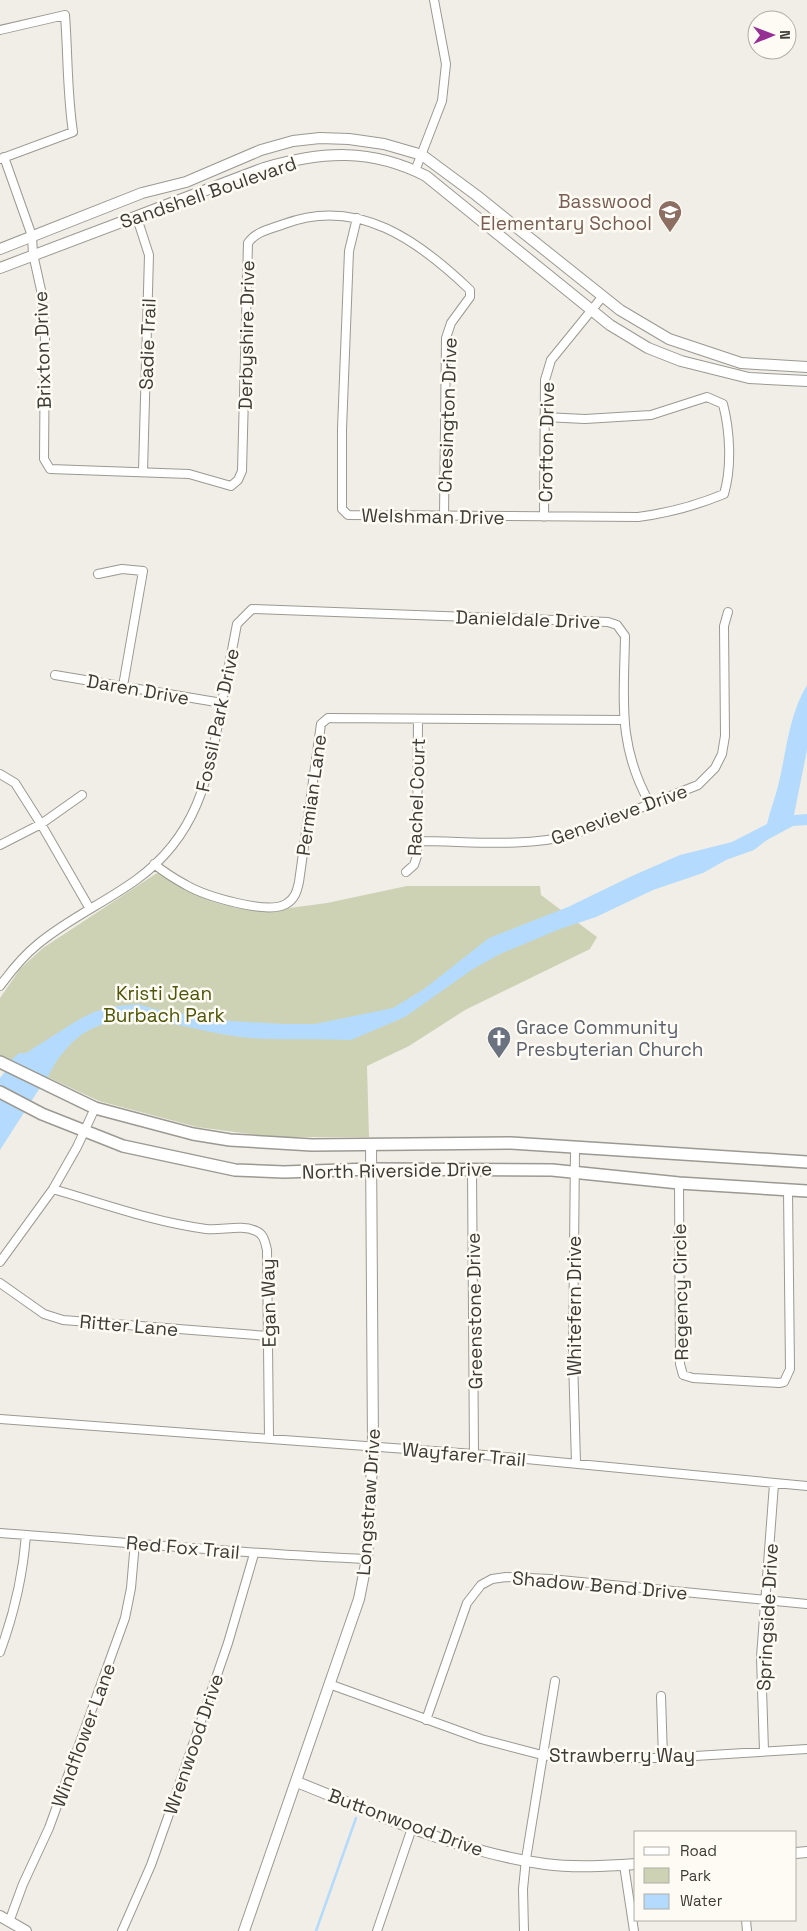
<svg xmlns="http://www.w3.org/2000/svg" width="807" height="1931" font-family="'Space Grotesk',sans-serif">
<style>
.green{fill:#cdd2b5}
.water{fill:#b4dbfd}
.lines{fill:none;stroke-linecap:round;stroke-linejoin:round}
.stream{stroke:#b4dbfd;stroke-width:2.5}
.minor-casing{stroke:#9b9991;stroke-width:10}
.tertiary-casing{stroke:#9b9991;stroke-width:12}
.secondary-casing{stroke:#9b9991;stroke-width:14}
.minor{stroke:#fff;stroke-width:8}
.tertiary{stroke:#fff;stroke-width:10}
.secondary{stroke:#fff;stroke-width:11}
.labels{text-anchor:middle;stroke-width:5;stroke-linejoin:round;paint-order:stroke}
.street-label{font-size:19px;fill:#3b3b37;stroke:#fdfbf3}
.education-label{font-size:19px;fill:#785e54;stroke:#fdfbf3;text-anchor:end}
.park-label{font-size:19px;fill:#4e5508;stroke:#fdfbf3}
.worship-label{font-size:19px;fill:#5b616d;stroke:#fdfbf3;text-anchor:start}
</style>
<rect width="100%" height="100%" fill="#f0eee6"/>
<path class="green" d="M 157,873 L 188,891 L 213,902 L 236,908 L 267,911 L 327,903 L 407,886 L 540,886 L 541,895 L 597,937 L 590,949 L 465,1010 L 409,1046 L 367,1066 L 369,1137 L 272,1137 L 197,1127 L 99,1101 L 0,1055 L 0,998 L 20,969 L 43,948 Z"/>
<path class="water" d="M 807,685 L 807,750 L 794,815 L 807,814 L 807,825 L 793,826 L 767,840 L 754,850 L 726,860 L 703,873 L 653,890 L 596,917 L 560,929 L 500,954 L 473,969 L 405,1017 L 351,1040 C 314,1038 277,1041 240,1037 C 183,1030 112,997 67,1048 C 58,1058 49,1071 46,1084 L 43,1083 L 0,1150 L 0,1078 L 8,1068 L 5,1066 L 19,1053 L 26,1053 L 78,1020 L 94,1012 L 111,1007 L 138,1004 L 155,1009 L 230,1021 L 283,1024 L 315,1024 L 393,1008 L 424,989 L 489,938 L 568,907 L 632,876 L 680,855 L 732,842 L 767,824 C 770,810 776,796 779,782 C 787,748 789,715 807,685 Z"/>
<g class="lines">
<path class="stream" d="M 316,1931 L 356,1818"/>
<g class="minor-casing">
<path id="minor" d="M 0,30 L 65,15 C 68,54 67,93 73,132 L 0,159
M 4,157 L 32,236 L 33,254 L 41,290 L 45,333 L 44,459 L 50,469 L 189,474 L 231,486 L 238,480 L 242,471 L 248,243 C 256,231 271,229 284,224 C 358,196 419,241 470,290 L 470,297 L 451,323 L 446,338 L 444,516
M 415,171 L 442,101 L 446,64 L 434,0
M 137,218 L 149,255 L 143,471
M 357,218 L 349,251 L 342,429 L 342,509 L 348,515 L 638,517 C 669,513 695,506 724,494 C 732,467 730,431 723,404 L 707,397 L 651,415 L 585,419 L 544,417
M 544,517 L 545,380 L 551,360 L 603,296
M 98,574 L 122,569 L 143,571 L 123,686
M 55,675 L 222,703
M 0,774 L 15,783 L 41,824 L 90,909
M 418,841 C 469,841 523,848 572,835 L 698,785 L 715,768 L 722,754 L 725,736 L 724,626 L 728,612
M 0,845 L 41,824 L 82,795
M 154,864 C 164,872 175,879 186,885 C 205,896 267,915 286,904 C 295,899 297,891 299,882 L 321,724 L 328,718 L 624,720
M 406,872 L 414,865 L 417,856 L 418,719
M 0,986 C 11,971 23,956 38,944 C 68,919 104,903 136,880 C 200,834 209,774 222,702 C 227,676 232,650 237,624 L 252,609 L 608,622 L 617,625 L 625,636 C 624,700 617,745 650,804
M 575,1149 L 573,1358 L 576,1463
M 472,1169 L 474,1454
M 679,1183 L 680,1364 L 683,1375 L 693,1378 L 779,1383 L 784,1382 L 790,1369 L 788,1190
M 53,1189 C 104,1204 154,1222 206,1229 C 222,1231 241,1224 256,1231 C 264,1234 265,1242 267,1250 L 269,1438
M 0,1262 L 53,1189 L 77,1147 L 95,1108
M 0,1283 L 44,1314 L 63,1320 L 268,1336
M 0,1419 L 474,1454 L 807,1486
M 0,1533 C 122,1542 244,1554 367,1559
M 0,1652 C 14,1614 23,1575 26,1535
M 329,1684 L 481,1739 L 542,1755 L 583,1758 L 663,1758 L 807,1749
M 661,1696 L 663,1758
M 426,1720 L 467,1603 L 481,1585 L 492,1579 L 506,1577 L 550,1579 L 807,1604
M 764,1751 L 761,1657 L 774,1484
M 624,1865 L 634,1931
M 746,1920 L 747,1931
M 9,1922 L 23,1884 L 49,1828 L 125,1618 L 131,1588 L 135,1542
M 122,1931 L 151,1865 L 168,1817 L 228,1643 L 254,1554
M 377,1931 L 412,1828
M 524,1931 L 523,1889 L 526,1859 L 555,1681"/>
</g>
<g class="tertiary-casing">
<path id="tertiary" d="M 0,249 L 142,193 L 186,182 L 261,150 L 293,141 L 320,138 L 349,139 L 384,144 L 422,155 L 476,195 L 620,310 L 669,339 L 741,363 L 807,367
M 0,268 L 264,168 C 322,151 371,148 426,176 L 610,325 L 648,348 L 681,361 L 749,378 L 807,381
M 297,1782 C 377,1814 458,1852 545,1864 C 575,1868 606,1866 636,1864
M 796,1853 L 807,1852
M 0,1916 L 26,1931
M 244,1931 L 359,1599 L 367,1559 L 373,1446 L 371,1144"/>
</g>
<g class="secondary-casing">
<path id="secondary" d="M 0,1062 L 95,1108 L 193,1134 L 230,1140 L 312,1145 L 511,1143 L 807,1162
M 0,1092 L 42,1114 L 123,1146 L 235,1170 L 284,1172 L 371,1169 L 552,1170 L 679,1183 L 807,1191"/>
</g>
<use href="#minor" class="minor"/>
<use href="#tertiary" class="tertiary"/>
<use href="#secondary" class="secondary"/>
</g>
<defs>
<g id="school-pin" transform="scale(1.25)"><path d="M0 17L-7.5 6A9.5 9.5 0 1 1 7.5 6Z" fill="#8d6e63" stroke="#fdfbf3"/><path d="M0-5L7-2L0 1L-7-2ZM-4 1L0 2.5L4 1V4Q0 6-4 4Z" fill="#fff"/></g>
<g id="church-pin" transform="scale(1.25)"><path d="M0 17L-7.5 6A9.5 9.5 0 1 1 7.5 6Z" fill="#6b7280" stroke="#fdfbf3"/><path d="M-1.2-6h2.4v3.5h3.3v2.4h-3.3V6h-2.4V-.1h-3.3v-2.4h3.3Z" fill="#fff"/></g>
</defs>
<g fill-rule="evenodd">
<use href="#school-pin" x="670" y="212"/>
<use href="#church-pin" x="499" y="1038"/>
</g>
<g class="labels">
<g class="street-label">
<text transform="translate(208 192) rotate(-19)" y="7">Sandshell Boulevard</text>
<text transform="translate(246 335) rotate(-89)" y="7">Derbyshire Drive</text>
<text transform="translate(147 344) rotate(-88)" y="7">Sadie Trail</text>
<text transform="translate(42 350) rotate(-92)" y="7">Brixton Drive</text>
<text transform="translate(447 415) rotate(-88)" y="7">Chesington Drive</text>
<text transform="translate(546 442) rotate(-89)" y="7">Crofton Drive</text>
<text transform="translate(433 516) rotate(1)" y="7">Welshman Drive</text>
<text transform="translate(528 619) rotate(2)" y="7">Danieldale Drive</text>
<text transform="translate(138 689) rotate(10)" y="7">Daren Drive</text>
<text transform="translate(217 720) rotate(-78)" y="7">Fossil Park Drive</text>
<text transform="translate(311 795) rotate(-82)" y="7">Permian Lane</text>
<text transform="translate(416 797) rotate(-88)" y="7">Rachel Court</text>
<text transform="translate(619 814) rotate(-20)" y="7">Genevieve Drive</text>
<text transform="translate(397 1170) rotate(-1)" y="7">North Riverside Drive</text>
<text transform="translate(680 1292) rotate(-91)" y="7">Regency Circle</text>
<text transform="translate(268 1303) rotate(-91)" y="7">Egan Way</text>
<text transform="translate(574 1306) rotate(-90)" y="7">Whitefern Drive</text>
<text transform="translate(474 1311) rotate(-91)" y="7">Greenstone Drive</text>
<text transform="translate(129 1325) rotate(5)" y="7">Ritter Lane</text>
<text transform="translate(464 1454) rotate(5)" y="7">Wayfarer Trail</text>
<text transform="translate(368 1502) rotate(-86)" y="7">Longstraw Drive</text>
<text transform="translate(183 1547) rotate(5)" y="7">Red Fox Trail</text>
<text transform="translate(600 1585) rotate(5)" y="7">Shadow Bend Drive</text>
<text transform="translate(767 1617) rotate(-87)" y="7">Springside Drive</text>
<text transform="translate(83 1735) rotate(-70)" y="7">Windflower Lane</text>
<text transform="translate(193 1744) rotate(-71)" y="7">Wrenwood Drive</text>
<text x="622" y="1762">Strawberry Way</text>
<text transform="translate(406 1822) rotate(20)" y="7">Buttonwood Drive</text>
</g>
<g class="education-label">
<text x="652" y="208">Basswood<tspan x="652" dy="22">Elementary School</tspan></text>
</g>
<g class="park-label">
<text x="164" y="1000">Kristi Jean<tspan x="164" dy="22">Burbach Park</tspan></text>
</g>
<g class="worship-label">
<text x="516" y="1034">Grace Community<tspan x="516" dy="22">Presbyterian Church</tspan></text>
</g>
</g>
<rect x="634" y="1831" width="162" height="90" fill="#fdfbf3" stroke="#afaea8"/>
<rect x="644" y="1847" width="25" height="8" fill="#ffffff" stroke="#afaea8"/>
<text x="680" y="1856" font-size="15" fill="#3b3b37">Road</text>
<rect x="644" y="1868" width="25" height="15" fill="#cdd2b5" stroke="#afaea8"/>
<text x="680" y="1881" font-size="15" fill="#3b3b37">Park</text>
<rect x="644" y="1894" width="25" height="15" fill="#b4dbfd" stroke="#afaea8"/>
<text x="680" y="1906" font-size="15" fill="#3b3b37">Water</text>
<g transform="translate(772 35) rotate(89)"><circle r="24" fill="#fdfbf3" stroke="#afaea8"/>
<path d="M0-4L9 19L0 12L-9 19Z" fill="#963095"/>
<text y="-8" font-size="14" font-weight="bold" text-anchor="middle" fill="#3b3b37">N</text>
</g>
</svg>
